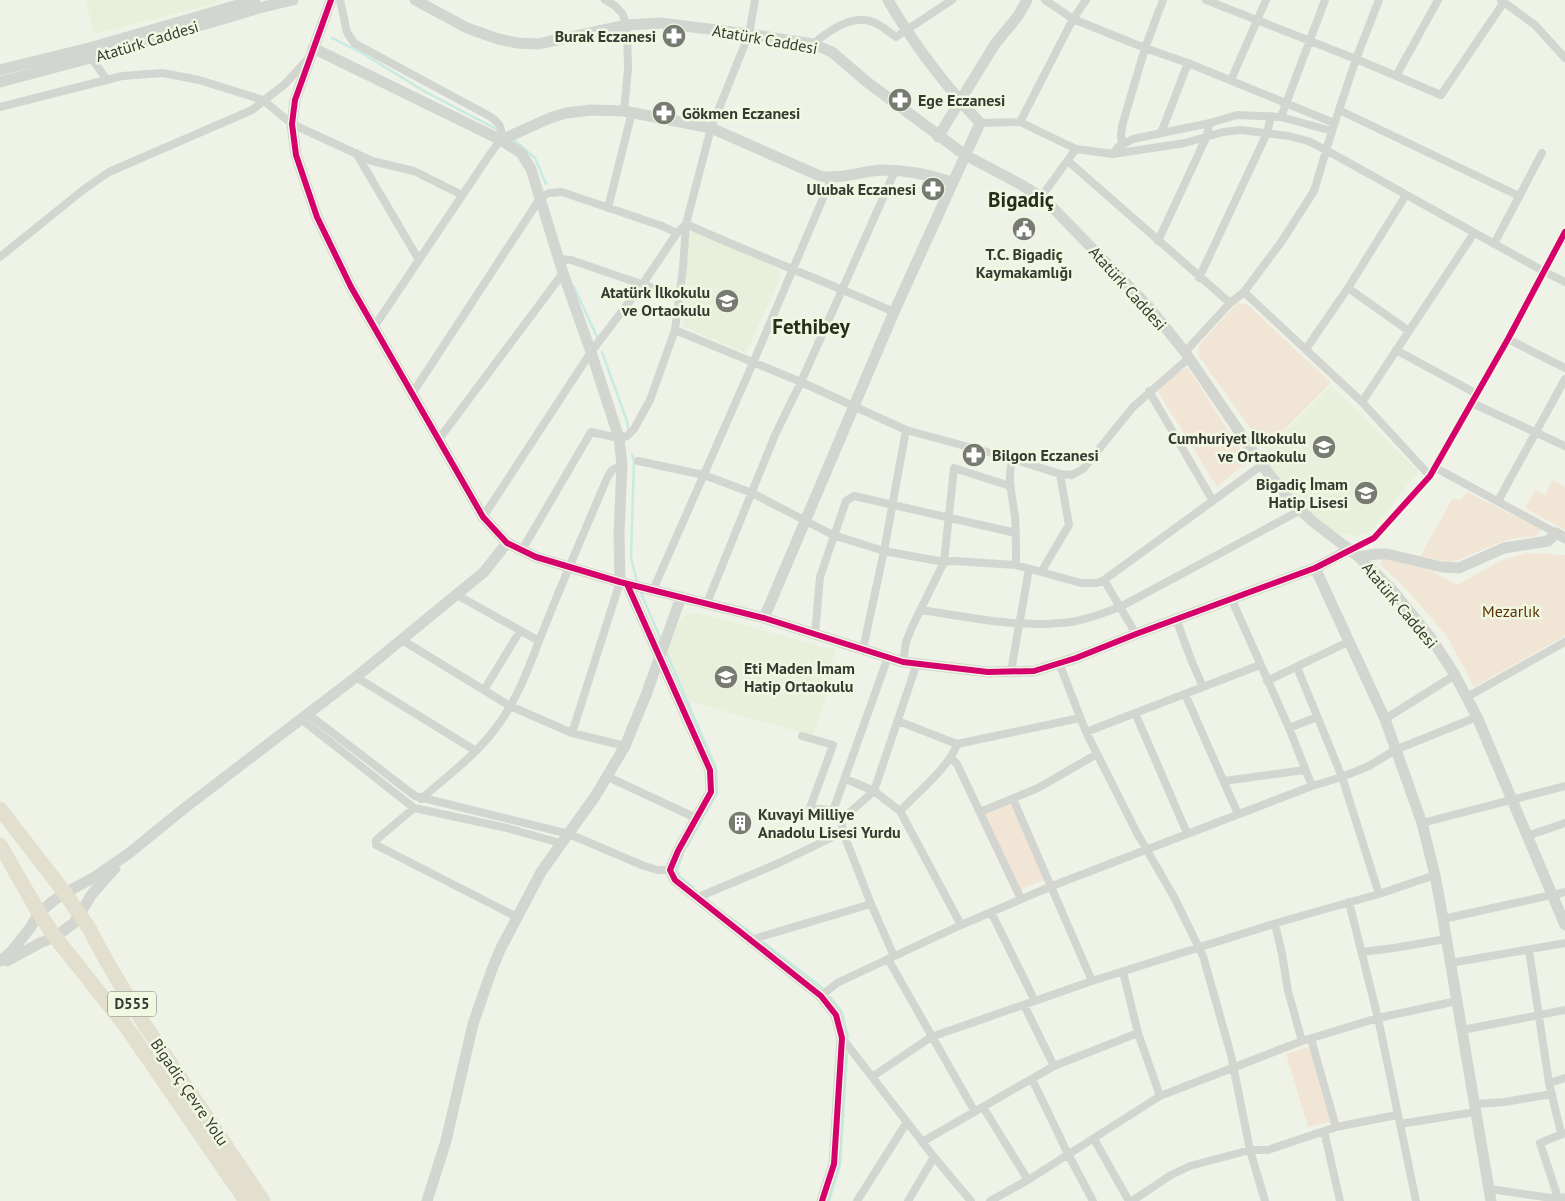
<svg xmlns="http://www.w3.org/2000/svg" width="1565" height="1201" font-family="'PT Sans',sans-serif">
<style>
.built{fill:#e8efda}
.green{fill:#f1e6d6}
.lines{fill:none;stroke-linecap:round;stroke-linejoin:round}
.stream{stroke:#c6ebe2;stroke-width:2.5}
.street{stroke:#d3d5d1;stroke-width:8}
.secondary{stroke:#d3d5d1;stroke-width:11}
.highway{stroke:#e3dfce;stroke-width:15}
.cycleway-casing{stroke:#f0f8e2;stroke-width:9}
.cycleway{stroke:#d6006c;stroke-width:6}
.labels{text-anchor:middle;stroke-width:5;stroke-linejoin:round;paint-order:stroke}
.shield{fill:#f0f8e2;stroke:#6e7367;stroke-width:1}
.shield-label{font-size:15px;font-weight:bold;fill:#373a32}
.poi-label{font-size:16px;font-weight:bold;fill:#373a32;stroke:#f0f8e2;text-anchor:end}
.street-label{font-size:16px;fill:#373a32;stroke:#f0f8e2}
.park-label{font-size:16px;fill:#5c3000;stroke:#f0f8e2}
.district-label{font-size:21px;font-weight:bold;fill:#272c1b;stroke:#f0f8e2}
</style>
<rect width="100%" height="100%" fill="#eff3e7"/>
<path class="built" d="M 86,0 L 216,0 L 217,3 L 94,34 Z
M 694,230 L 779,269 L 781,276 L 746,353 L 686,328 L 683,325 L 689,235 Z
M 1331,386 L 1418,471 L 1373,529 L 1365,534 L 1353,536 L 1334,532 L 1310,515 L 1269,468 L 1262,455 Z
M 699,613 L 836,650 L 827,676 L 833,679 L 813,736 L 689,701 L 666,653 L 681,618 L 688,614 Z"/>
<path class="green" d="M 1237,303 L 1247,304 L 1331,383 L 1265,449 L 1198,355 L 1199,345 Z
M 1188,368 L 1248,461 L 1217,487 L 1158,392 C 1164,382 1176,370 1188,368 Z
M 1553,480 L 1565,487 L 1565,530 L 1525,508 L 1535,490 L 1545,495 Z
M 1467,492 L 1541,529 L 1536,536 L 1512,539 L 1493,545 L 1461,559 L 1451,562 L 1420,556 L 1453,498 L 1460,500 Z
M 1528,553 L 1565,555 L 1565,636 L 1474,687 L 1448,638 L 1410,593 L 1380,564 L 1384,558 L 1432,571 L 1457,585 L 1502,560 Z
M 1011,803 L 1044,880 L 1020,890 L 985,813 Z
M 1310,1046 L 1331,1122 L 1308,1127 L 1286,1054 Z"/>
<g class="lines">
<path class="stream" d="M 332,38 L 362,53 L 424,91 L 500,131
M 514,140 L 535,158 L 546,184
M 574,287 L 598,339
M 602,352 L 627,421 L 629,433
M 632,454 L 634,460 L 631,557 L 637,582
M 641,593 L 661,640
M 666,652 L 716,768 L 717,793 L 683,853 L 677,870 L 680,877 L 693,887
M 731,918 L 752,934
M 763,942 L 825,990
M 830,997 L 842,1012 L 848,1037
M 829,1201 L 840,1165 L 847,1054"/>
<path class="street" d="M 340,0 L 347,32 L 354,43 L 491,117 C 511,131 498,143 488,157 L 374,327
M 605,0 L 614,5 L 622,13 L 627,25 L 628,69 L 624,111
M 1045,0 L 1073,19 L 1145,48 L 1188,63 L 1334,123
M 1206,0 L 1356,59 L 1441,95 L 1504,2
M 1501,0 L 1535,25 L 1565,58
M 813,44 C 826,33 847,18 865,20 C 877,21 887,31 896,37 L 952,0
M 89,55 L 107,80
M 1396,76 L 1438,0
M 1231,80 L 1266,0
M 0,107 L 122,76 L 163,73 L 199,80 L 263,100 L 292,124 L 372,161 L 414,171 L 462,195
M 1339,110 L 1519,196
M 1281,117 L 1325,0
M 1020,122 L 1073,19 L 1086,0
M 980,123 L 1020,122 L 1076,149
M 1161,133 L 1188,63
M 1122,144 L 1121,136 L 1122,126 L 1145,48 L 1163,0
M 356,153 L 419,260
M 1113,154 L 1118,147 L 1133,139 L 1210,123 L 1237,115 L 1281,117 L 1332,131
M 1068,161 L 1230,303
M 1041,197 L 1076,149 L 1113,154 L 1185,143 L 1223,132 L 1241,130 L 1289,136 L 1308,141 L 1326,150 L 1545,272 L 1565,282
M 608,208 L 632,112
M 1158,241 L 1206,138 L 1210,123
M 1494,244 L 1542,153
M 0,257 L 83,190 L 109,172 L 252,110 L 285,84 L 306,61
M 560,259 L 571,260 L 679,297
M 1199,278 L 1267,133 L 1271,116
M 1348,288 L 1409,331
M 1244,292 L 1362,402 L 1430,476
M 675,330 L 801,382 L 906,430 L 1013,459 L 1060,474 L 1072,475 L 1083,469 L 1133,407 L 1189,358
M 1508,339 L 1565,368
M 1306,349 L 1348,288 L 1406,195
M 1396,350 L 1477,394
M 1185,352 L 1230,303 L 1244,292 L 1282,241 L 1314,191 L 1332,131 L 1356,59 L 1379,0
M 1149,391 L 1213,501
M 412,394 L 541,197 L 549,193 L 562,192 L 662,226 L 677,233
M 1362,402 L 1474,233
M 1472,403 L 1565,446
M 439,439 L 563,273
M 1013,459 C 1006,478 1013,498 1015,517 C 1016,533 1016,549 1016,565 L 1081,583 L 1097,583 L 1104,580 L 1262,465
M 638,461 L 704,475 L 752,493 L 833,535 L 884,551 L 944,562 L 954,468 L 1010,486
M 1436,468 L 1556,533
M 1498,501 L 1565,379
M 483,517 L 591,352 L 642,285 L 677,233 L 686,224 C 754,255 825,281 894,312
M 1351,549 L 1374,538 L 1430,476 L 1508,339 L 1565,232
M 522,550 L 591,432 L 619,438 L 627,436 L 634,429 L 650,400 L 675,330 L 683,268 L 686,224 L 711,128 L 749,34 L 755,0
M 1041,572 L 1069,525 L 1060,474
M 1104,580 L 1136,634
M 653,590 L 753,363 L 832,177
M 457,595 L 539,641
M 1231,598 L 1289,728 L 1312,786
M 707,603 L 775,435 L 801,382 L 895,171
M 921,610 C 967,617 1014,627 1060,623 C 1081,622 1100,614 1120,607 L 1301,510
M 1176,619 L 1192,662 L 1203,687
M 815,634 L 820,577 L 846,501 L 854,496 L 1016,533
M 402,640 L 510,706 L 572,733 L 625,746
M 863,649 L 884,551 L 906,430
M 903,662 L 906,642 L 912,627 L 944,562 L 953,561 L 1016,565
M 1059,663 L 1086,732 L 1137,833 L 1174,897 L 1203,956 L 1231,1055 L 1250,1150 L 1265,1201
M 1297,667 L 1342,777 L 1379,894
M 1011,671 L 1029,569
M 356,677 L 476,751
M 1267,681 L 1348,642
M 484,690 L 520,631
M 1185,694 L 1238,814
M 1467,697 L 1565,642
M 1135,713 L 1187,833
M 308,714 L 415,796 L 569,834 L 644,866 L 658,870 L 670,870
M 301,719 L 414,808
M 1385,719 L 1455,675
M 898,721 L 957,744 L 1080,718
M 1289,728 L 1317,717
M 1086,732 L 1260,665
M 572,733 L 620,582
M 802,736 L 833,745 L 810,808 L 830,810 L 837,815
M 951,758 L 957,764 L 1021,899
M 608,777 L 696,818
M 846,779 L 874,791 L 900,811 C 916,794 951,765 957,744
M 1224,781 L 1305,770
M 421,799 C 446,777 475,756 495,729 C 521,696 533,654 549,616 C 568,569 588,523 608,476 L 612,470 L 622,465
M 1013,799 L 1092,981
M 833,811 L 888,657
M 900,811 L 961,925
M 980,812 L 1038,788 L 1097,754
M 1422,823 L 1565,786
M 1527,836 L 1565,823
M 696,898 L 779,863 L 843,832
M 1349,902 L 1378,1018 L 1400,1124 L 1475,1112
M 991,912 L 1035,1001
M 517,917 L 376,845 L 376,840 L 414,808 L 507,828 L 560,843
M 1443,919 L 1565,892
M 1275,924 L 1282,954 L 1288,991 L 1302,1041
M 750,940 L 871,904
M 1529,950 L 1549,1083 L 1561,1133
M 1362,952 L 1394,948 L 1446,939
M 894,956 L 871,904 L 843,832 L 841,820 L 874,791 L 917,663
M 888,959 L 975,1112
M 1451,963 L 1565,943
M 1123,972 L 1138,1033 L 1160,1096
M 821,996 L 837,983 L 961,925 L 1052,886 L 1312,786 L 1342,777 L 1369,766 L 1395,750 L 1477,717
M 1024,1005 L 1054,1066
M 1462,1030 L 1565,1010
M 842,1038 L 934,1157 L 971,1201
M 1311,1039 L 1336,1127
M 872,1077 L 931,1037 L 1092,981 L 1283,921 L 1379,894 L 1435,875
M 1032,1079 L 1068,1154 L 1093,1201
M 1549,1083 L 1565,1078
M 1474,1104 L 1504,1102 L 1552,1094
M 983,1107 L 1028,1180
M 1400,1124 L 1416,1201
M 1324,1131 L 1340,1201
M 1094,1139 L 1129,1201
M 922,1142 L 1054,1066 L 1138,1033
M 1490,1189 L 1558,1199 L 1565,1197
M 857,1201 L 907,1122
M 908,1201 L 934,1157
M 990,1201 L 1028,1180 L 1160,1096 L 1302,1041 L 1378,1018 L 1457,1001
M 1132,1201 L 1171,1175 L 1190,1166 L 1250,1150 L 1268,1150 L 1336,1127 L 1397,1115
M 1559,1201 L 1540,1143 L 1565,1133"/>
<path class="secondary" d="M 331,0 L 295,100 L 292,124 L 296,155 L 317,217 L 351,287 L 483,517 L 507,543 L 536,557 L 569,567 L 620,582 L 764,618 L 903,662 L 988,672 L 1034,671 L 1076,658 L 1136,634 L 1315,568 L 1351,549
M 415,0 L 467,28 L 498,39 L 518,43 L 538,44 L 627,25 L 660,23 L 749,34 L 813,44 L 832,52 L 867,82 L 965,155 L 1020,184 L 1041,197 L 1055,210 L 1148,306 L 1185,352 L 1262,465 L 1288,498 L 1312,521 L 1359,557 L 1393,591 L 1431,638 L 1455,675 L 1477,717 L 1565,925
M 313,48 L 501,140 L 550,118 L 566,113 L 591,110 L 624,111 L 711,128 L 820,176 C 840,180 862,171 882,170 C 905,170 931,175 952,182
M 0,70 L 93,47 L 255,0
M 0,82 L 98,56 L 259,8 L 293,0
M 938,137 L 995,44 L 1018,16 L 1027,0
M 501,140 L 521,153 L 531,169 L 563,273 L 591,352 L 619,438 L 622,465 L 619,533 L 620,582
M 1359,557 L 1376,554 L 1387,554 L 1442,567 L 1459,568 L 1504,548 L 1548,541 L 1556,533 L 1565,538
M 1315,568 L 1385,719 L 1422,823 L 1435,875 L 1443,919 L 1491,1201
M 627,584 L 710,770 L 711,792 L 678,851 L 670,870 L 675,880 L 821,996 L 836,1015 L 842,1038 L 834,1164 L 822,1201
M 764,618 L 894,312 L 980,123 C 945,85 914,45 888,0
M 0,961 L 11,952 L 30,928 L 39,913 L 53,901 L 65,893 L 93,878 L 128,854 L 186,807 L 356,677 L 484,572 L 507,543
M 7,961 L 40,943 L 55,937 L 74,923 L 92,894 L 115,868
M 427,1201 L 446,1141 L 473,1024 L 491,972 L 500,950 L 541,872 L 596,795 L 625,746 L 646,695 L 681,597"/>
<path class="highway" d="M 0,809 L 65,893 L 90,930 L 107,962 L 146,1027 L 263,1201
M 0,845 L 39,913 L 55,937 L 125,1025 L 246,1201"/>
<g class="cycleway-casing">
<path id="cycleway" d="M 331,0 L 295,100 L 292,124 L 296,155 L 317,217 L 351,287 L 483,517 L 507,543 L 536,557 L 620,582 L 764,618 L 903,662 L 988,672 L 1034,671 L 1076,658 L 1136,634 L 1315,568 L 1374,538 L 1430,476 L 1508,339 L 1565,232
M 627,584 L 710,770 L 711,792 L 678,851 L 670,870 L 675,880 L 821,996 L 836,1015 L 842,1038 L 834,1164 L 822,1201"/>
</g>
<use href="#cycleway" class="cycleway"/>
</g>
<defs>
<g id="pharmacy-disc" transform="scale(1.25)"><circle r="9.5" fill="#777b71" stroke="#f0f8e2"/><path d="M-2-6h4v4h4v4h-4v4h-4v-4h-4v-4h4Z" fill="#fff"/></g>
<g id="civic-disc" transform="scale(1.25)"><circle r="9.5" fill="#777b71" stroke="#f0f8e2"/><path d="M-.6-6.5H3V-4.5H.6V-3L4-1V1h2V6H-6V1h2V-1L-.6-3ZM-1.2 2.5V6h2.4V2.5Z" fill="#fff"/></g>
<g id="school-disc" transform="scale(1.25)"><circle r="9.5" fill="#777b71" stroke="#f0f8e2"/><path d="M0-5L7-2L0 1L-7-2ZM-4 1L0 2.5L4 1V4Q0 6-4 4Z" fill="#fff"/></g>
<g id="building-disc" transform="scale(1.25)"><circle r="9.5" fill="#777b71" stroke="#f0f8e2"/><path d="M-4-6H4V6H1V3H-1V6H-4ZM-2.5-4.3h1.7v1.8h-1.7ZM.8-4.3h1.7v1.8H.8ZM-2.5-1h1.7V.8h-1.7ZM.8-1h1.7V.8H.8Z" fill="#fff"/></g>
</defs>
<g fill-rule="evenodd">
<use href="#pharmacy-disc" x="674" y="36"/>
<use href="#pharmacy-disc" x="900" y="100"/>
<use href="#pharmacy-disc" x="664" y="113"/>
<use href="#pharmacy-disc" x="933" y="189"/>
<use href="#civic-disc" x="1024" y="229"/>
<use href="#school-disc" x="727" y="301"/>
<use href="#school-disc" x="1324" y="447"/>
<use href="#pharmacy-disc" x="974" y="455"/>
<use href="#school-disc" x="1366" y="493"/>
<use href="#school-disc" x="726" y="677"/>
<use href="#building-disc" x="740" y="823"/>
</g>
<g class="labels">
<rect class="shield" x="108" y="991.5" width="48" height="25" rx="4"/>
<g class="shield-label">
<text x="132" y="1009">D555</text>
</g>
<g class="poi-label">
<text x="656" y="42">Burak Eczanesi</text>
<text x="918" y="106" text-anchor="start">Ege Eczanesi</text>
<text x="682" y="119" text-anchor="start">Gökmen Eczanesi</text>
<text x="916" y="195">Ulubak Eczanesi</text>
<text x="1024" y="260" text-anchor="middle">T.C. Bigadiç<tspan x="1024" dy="18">Kaymakamlığı</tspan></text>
<text x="710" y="298">Atatürk İlkokulu<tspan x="710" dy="18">ve Ortaokulu</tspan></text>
<text x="1306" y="444">Cumhuriyet İlkokulu<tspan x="1306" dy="18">ve Ortaokulu</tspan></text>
<text x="992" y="461" text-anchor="start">Bilgon Eczanesi</text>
<text x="1348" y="490">Bigadiç İmam<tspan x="1348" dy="18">Hatip Lisesi</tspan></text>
<text x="744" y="674" text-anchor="start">Eti Maden İmam<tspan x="744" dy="18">Hatip Ortaokulu</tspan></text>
<text x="758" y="820" text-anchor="start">Kuvayi Milliye<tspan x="758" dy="18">Anadolu Lisesi Yurdu</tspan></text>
</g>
<g class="street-label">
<text transform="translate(765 39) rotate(10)" y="6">Atatürk Caddesi</text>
<text transform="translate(147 41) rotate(-17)" y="6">Atatürk Caddesi</text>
<text transform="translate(1128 288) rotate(48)" y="6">Atatürk Caddesi</text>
<text transform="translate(1400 605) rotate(50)" y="6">Atatürk Caddesi</text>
<text transform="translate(190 1092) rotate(56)" y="6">Bigadiç Çevre Yolu</text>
</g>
<g class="park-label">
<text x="1511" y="617">Mezarlık</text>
</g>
<g class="district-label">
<text x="1021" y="207">Bigadiç</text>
<text x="811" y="334">Fethibey</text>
</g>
</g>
</svg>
